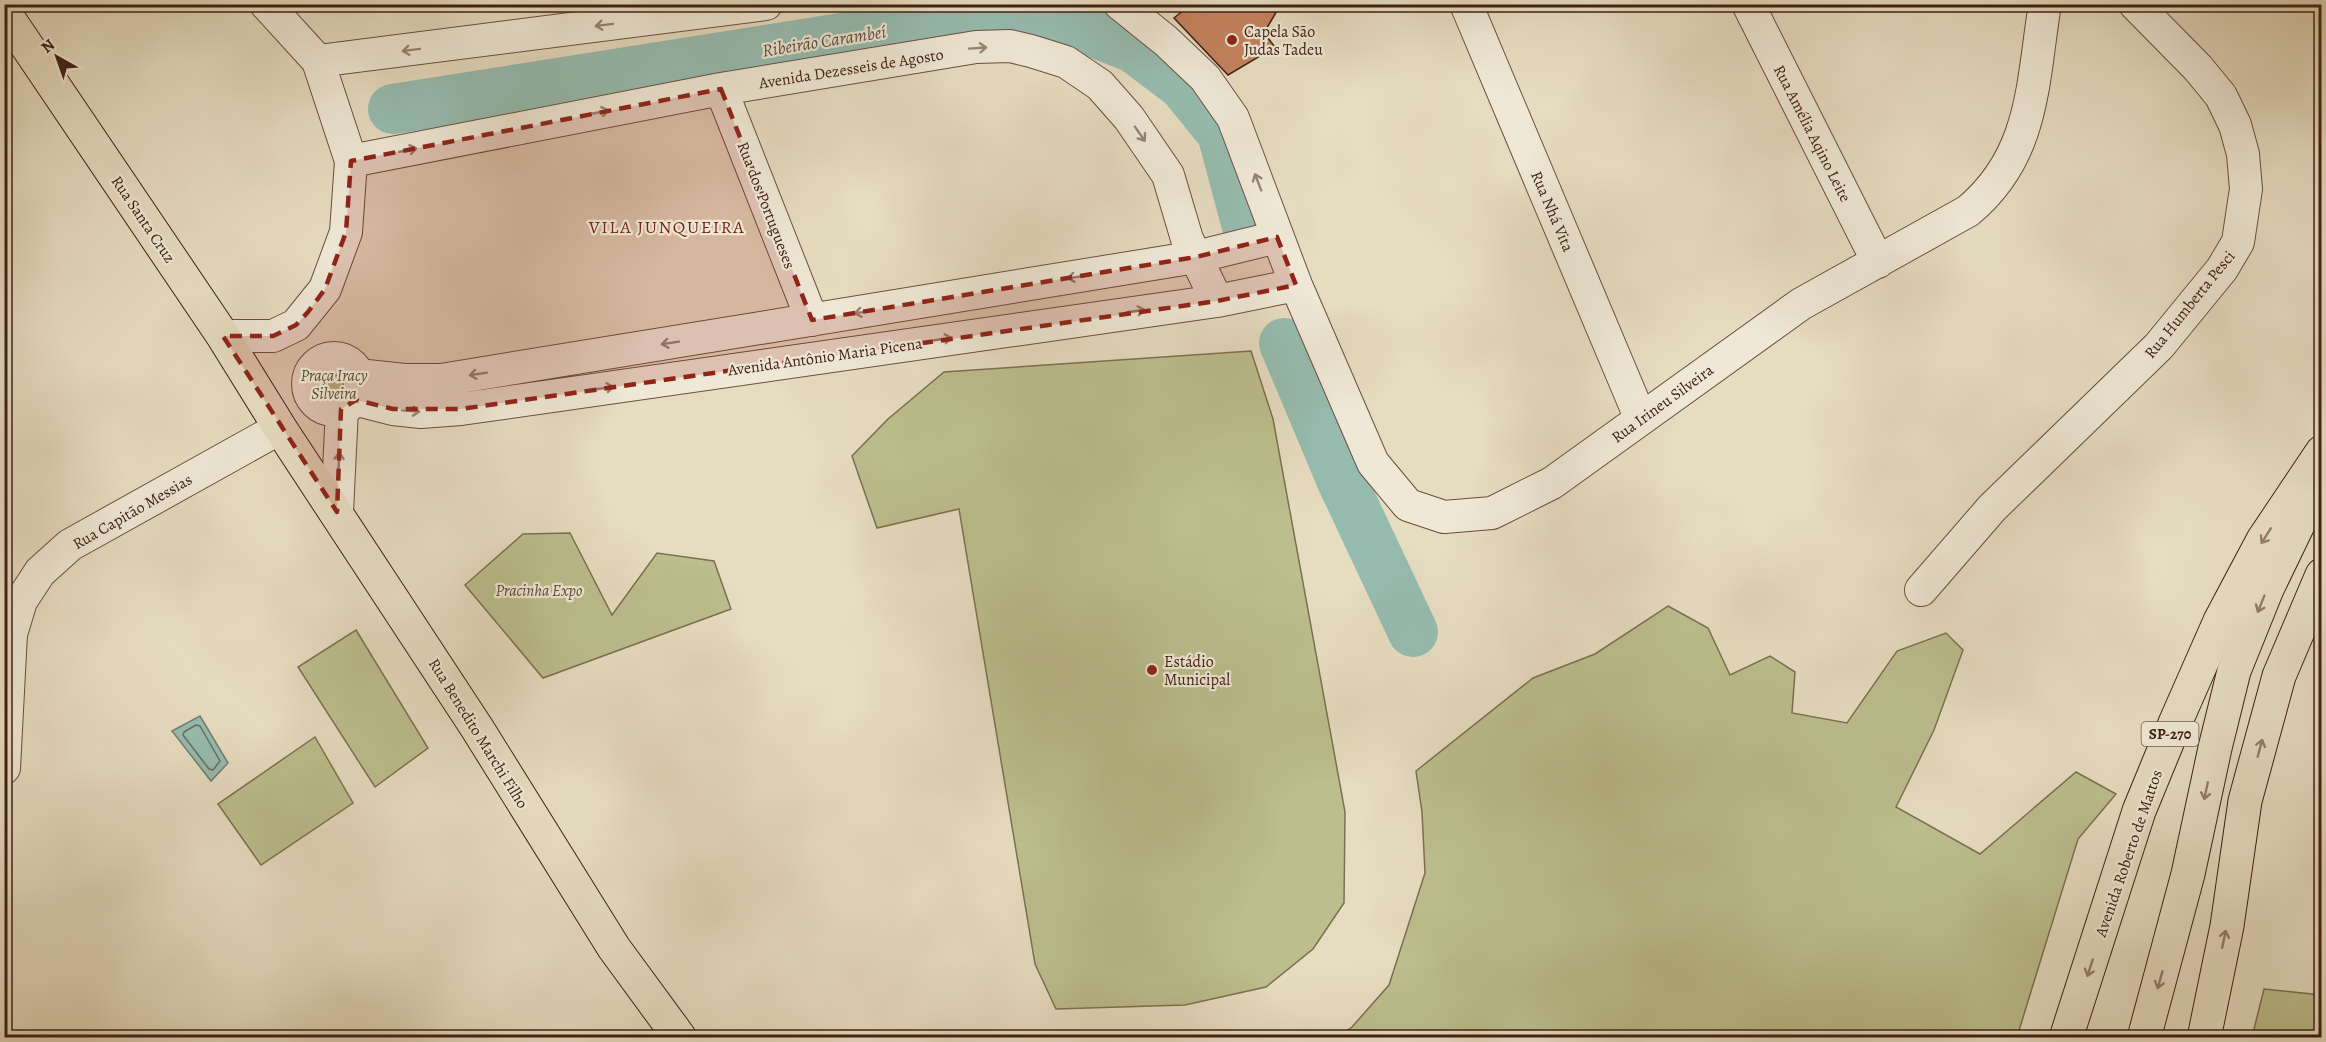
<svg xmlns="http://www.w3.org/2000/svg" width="2326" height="1042" font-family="Alegreya,serif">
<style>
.green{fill:#bcbe8d;stroke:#7e6f50;stroke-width:1.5}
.water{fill:#96bcb0;stroke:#747e72;stroke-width:1.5}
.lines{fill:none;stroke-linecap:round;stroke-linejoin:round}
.shore{stroke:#6b6e62;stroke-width:1.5}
.river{stroke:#96bcb0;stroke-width:50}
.building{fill:#c5825f;stroke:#402014;stroke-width:1.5}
.minor-casing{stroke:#6a4f3f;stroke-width:34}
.major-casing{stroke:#402014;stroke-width:35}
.highway-casing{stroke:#402014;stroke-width:35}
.minor{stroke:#efe8d6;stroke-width:32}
.major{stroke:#e6dcc0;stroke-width:33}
.highway{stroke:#e6dcc0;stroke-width:33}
.oneway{stroke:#988475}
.oneway2{stroke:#937e6a}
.marked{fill:#8f2418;fill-opacity:0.2;stroke:#8f2418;stroke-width:4.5;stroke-dasharray:12 8;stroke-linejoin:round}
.poi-dot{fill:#8f2418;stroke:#efe8d6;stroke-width:2}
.labels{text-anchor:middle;stroke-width:4.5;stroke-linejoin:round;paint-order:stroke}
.shield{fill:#efe8d6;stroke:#745c4e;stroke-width:1.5}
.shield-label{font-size:15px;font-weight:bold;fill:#402014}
.poi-label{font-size:16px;fill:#402014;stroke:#efe8d6;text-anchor:start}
.street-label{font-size:16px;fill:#402014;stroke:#efe8d6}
.park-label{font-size:16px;font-style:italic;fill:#5f4832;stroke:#efe8d6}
.water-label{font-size:18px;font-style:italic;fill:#5a4f43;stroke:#efe8d6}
.neighbourhood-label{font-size:18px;letter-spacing:1.5px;fill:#7a1f14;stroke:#efe8d6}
</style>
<rect width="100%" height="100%" fill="#e6dcc0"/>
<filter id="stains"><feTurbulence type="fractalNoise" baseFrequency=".00333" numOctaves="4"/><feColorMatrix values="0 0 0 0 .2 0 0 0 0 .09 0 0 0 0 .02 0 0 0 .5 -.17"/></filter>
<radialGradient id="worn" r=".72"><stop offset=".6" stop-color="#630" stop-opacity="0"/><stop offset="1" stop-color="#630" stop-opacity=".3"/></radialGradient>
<path class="green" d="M 1251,351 L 1273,419 L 1345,812 L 1344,903 L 1313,949 L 1266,987 L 1185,1005 L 1056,1009 L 1035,964 L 959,509 L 877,528 L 852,456 L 888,419 L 944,372 Z
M 329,364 C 342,363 349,368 354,379 L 336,405 L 321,400 L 314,389 C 313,377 318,369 329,364 Z
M 570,533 L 612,615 L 657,553 L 714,561 L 731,609 L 543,678 L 465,585 L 523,534 Z
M 1668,606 L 1708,628 L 1730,675 L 1770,656 L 1795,672 L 1792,713 L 1847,723 L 1897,651 L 1946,633 L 1963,650 L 1934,730 L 1896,807 L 1980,854 L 2076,772 L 2116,794 L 2078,839 L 2017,1037 L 1337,1037 L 1352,1027 L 1389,985 L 1425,873 L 1422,812 L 1416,771 L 1533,678 L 1595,654 Z
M 356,630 L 428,748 L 375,787 L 298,667 Z
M 315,737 L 353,803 L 261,865 L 218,804 Z
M 2264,989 L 2321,995 L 2321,1037 L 2252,1037 Z"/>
<path class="water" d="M 200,716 L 228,763 L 211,781 L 172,731 Z"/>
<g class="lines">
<path class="shore" d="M 196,725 L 200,726 L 220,761 L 213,770 L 209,769 L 183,735 L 184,732 Z"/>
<path class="river" d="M 393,109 L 955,20 L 1017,17 L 1077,26 L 1134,48 L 1183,85 L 1222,133 L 1249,234
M 1284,343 L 1342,481 L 1413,632"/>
</g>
<path class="building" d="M 1191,4 L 1281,4 L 1264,33 L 1275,47 L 1228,75 L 1174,18 Z"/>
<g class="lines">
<g class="minor-casing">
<path id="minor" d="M 1120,4 L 1166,41 L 1205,78 L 1233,118 L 1296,285 L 1373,463 L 1408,505 L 1444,517 L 1492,513 L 1552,483 L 1801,304 L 1968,211 C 2035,155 2032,83 2045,4
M 1466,4 L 1640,417
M 1748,4 L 1878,262
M 318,61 L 766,4
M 721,89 L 812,320
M 351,161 L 721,89 L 976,47 L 1010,46 L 1031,51 L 1066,62 L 1100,85 L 1129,118 L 1168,175 L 1187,239 L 1217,301
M 223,336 L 273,336 L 296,325 L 325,289 L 346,232 L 351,161 L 318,61 L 266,4
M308 384a26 26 0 1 1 52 0a26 26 0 1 1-52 0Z
M 358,375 L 404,380 L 441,380 L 1196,257 L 1277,237
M 354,399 L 393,409 L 421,412 L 461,409 L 1217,301 L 1296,285
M 337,512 L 342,409
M 1921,590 L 1992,508 L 2159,346 L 2222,269 L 2238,242 L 2246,189 L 2243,154 L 2235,125 L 2221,96 L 2198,68 L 2135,4
M 4,768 L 11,634 L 21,601 L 40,572 L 70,545 L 280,428"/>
</g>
<g class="major-casing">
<path id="major" d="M 4,12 L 223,336 L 280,428 L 477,728 L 614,948 L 680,1038
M 2066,1038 L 2139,811 L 2176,721 L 2220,621 L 2263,540 L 2322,452
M 2204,1038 L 2227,926 L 2245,801 L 2279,676 L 2322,575"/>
</g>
<g class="highway-casing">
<path id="highway" d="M 2144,1038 L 2188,874 L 2215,748 L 2234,671 L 2267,589 L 2322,475"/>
</g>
<use href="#minor" class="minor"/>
<use href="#major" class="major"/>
<use href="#highway" class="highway"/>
</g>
<defs><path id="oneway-shaft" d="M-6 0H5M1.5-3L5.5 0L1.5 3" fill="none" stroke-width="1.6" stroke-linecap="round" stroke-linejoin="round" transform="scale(1.5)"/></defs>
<g class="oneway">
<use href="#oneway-shaft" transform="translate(604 25) rotate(173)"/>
<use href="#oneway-shaft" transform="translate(978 48) rotate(-4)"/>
<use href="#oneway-shaft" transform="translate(411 50) rotate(173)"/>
<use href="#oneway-shaft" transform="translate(600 112) rotate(-11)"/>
<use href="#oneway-shaft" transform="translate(1140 134) rotate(55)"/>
<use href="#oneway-shaft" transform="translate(408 150) rotate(-11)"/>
<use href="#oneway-shaft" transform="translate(1258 182) rotate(-111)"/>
<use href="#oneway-shaft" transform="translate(1076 277) rotate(171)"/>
<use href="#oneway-shaft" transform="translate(1136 311) rotate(-8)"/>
<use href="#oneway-shaft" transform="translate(863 312) rotate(171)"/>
<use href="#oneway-shaft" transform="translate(943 339) rotate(-8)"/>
<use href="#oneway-shaft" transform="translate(670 343) rotate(171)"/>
<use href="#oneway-shaft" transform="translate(478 374) rotate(171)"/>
<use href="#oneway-shaft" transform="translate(605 388) rotate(-8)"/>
<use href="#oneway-shaft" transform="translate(411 411) rotate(4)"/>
<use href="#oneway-shaft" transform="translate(339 461) rotate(-88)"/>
</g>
<g class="oneway2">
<use href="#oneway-shaft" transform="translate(2266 536) rotate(122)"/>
<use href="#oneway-shaft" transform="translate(2261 604) rotate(112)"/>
<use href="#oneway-shaft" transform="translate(2260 748) rotate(-75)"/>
<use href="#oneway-shaft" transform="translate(2206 791) rotate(102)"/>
<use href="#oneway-shaft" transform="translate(2224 939) rotate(-78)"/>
<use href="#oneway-shaft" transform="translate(2090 968) rotate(108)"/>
<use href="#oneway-shaft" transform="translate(2160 980) rotate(106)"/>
</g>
<path class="marked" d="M 721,89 L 812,320 L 1196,257 L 1277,237 L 1296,285 L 1217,301 L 461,409 L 393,409 L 356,400 L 341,409 L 337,512 L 223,336 L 273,336 L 296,325 L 308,312 L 325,289 L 346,232 L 351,161 Z"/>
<g class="poi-dot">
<circle cx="1232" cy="40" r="6"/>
<circle cx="1152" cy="670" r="6"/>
</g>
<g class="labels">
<rect class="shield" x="2141.5" y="722" width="57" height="24" rx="4.5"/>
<g class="shield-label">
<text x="2170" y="739">SP-270</text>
</g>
<g class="poi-label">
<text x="1244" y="37">Capela São<tspan x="1244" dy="18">Judas Tadeu</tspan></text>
<text x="1164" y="667">Estádio<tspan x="1164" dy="18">Municipal</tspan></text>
</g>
<g class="street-label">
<text transform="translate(851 68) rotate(-9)" y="6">Avenida Dezesseis de Agosto</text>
<text transform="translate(1813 133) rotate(63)" y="6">Rua Amélia Aqino Leite</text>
<text transform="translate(767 205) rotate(69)" y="6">Rua dos Portugueses</text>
<text transform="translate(1553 211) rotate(67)" y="6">Rua Nhá Vita</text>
<text transform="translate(144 219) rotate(56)" y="6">Rua Santa Cruz</text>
<text transform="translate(2189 304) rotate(-51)" y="6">Rua Humberta Pesci</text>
<text transform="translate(825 356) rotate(-8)" y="6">Avenida Antônio Maria Picena</text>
<text transform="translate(1662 403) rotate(-36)" y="6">Rua Irineu Silveira</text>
<text transform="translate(132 511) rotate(-30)" y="6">Rua Capitão Messias</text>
<text transform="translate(479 733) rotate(58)" y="6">Rua Benedito Marchi Filho</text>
<text transform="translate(2128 853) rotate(-71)" y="6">Avenida Roberto de Mattos</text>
</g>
<g class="park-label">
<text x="334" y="381">Praça Iracy<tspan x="334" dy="18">Silveira</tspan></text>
<text x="539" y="596">Pracinha Expo</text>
</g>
<g class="water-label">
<text transform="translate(824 41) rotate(-9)" y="6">Ribeirão Carambeí</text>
</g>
<g class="neighbourhood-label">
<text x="667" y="233">VILA JUNQUEIRA</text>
</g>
</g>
<rect width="2326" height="1042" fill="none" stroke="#e6dcc0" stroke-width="24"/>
<rect x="6" y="6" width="2314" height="1030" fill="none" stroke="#402014" stroke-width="3"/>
<rect x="12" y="12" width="2302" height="1018" fill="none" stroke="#402014" stroke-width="1.5"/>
<g transform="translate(57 57) rotate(320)" stroke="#efe8d6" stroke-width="4.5" paint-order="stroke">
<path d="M0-4.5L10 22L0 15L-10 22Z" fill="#402014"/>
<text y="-9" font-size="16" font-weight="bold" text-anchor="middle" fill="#402014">N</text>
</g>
<rect width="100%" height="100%" filter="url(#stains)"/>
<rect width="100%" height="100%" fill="url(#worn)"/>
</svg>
